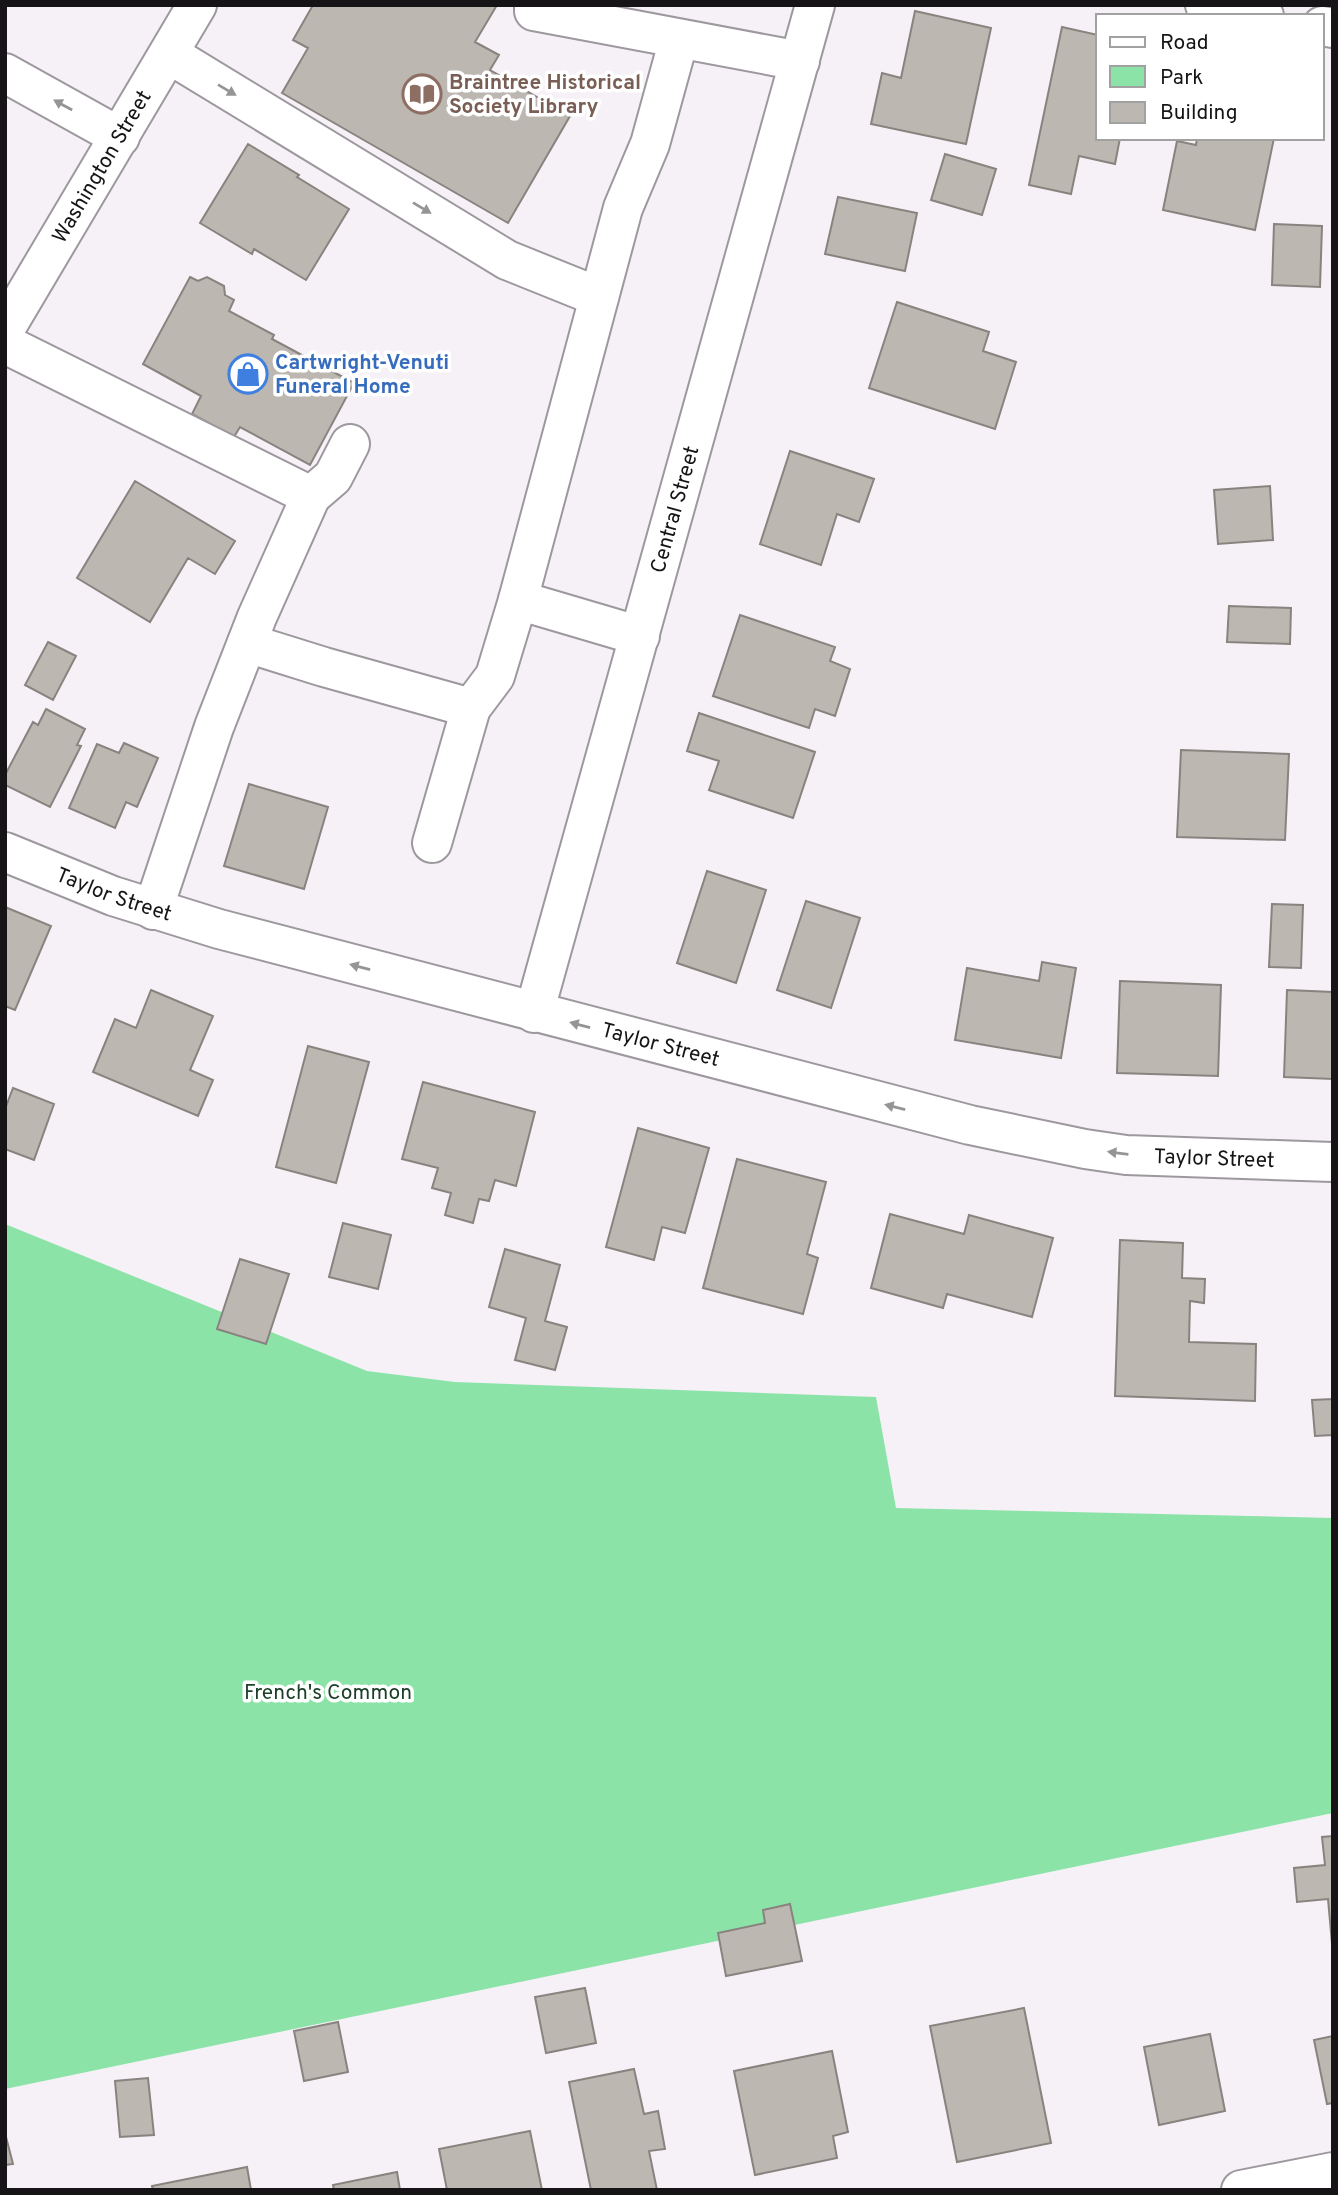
<svg xmlns="http://www.w3.org/2000/svg" width="1338" height="2195" font-family="Overpass,sans-serif">
<style>
.green{fill:#8ce3a8}
.building{fill:#bdb7b2;stroke:#89837f;stroke-width:2}
.lines{fill:none;stroke-linecap:round;stroke-linejoin:round}
.minor-casing{stroke:#9d989e;stroke-width:42}
.major-casing{stroke:#9d989e;stroke-width:42}
.minor{stroke:#fff;stroke-width:38}
.major{stroke:#fff;stroke-width:38}
.oneway{fill:#969596}
.labels{text-anchor:middle;stroke-width:7;stroke-linejoin:round;paint-order:stroke}
.education-label{font-size:21px;font-weight:bold;fill:#785e54;stroke:#fff;text-anchor:start}
.street-label{font-size:21px;fill:#161416;stroke:#fff}
.shop-label{font-size:21px;font-weight:bold;fill:#366cbe;stroke:#fff;text-anchor:start}
.park-label{font-size:21px;fill:#1c4029;stroke:#fff}
</style>
<rect width="100%" height="100%" fill="#f6f1f7"/>
<path class="green" d="M 5,1224 L 367,1371 L 455,1382 L 876,1397 L 896,1508 L 1333,1518 L 1333,1813 L 5,2089 Z"/>
<path class="building" d="M 313,5 L 497,5 L 475,42 L 499,55 L 490,70 L 570,116 L 508,223 L 282,93 L 308,48 L 293,40 Z
M 915,11 L 991,28 L 966,144 L 871,124 L 882,73 L 901,78 Z
M 1062,27 L 1098,35 L 1098,138 L 1120,138 L 1115,164 L 1079,156 L 1071,194 L 1029,185 Z
M 1197,138 L 1274,138 L 1255,230 L 1163,210 L 1177,141 L 1196,145 Z
M 248,144 L 299,175 L 297,177 L 349,209 L 306,280 L 254,249 L 252,254 L 200,223 Z
M 945,154 L 996,169 L 982,215 L 931,200 Z
M 838,197 L 917,213 L 905,271 L 825,254 Z
M 1274,224 L 1322,226 L 1320,287 L 1272,285 Z
M 190,277 L 198,281 L 207,277 L 224,286 L 225,295 L 234,300 L 229,311 L 274,335 L 272,339 L 354,383 L 310,465 L 240,427 L 234,437 L 192,414 L 201,396 L 143,364 Z
M 897,302 L 989,332 L 983,351 L 1016,362 L 995,429 L 869,388 Z
M 790,451 L 874,479 L 859,522 L 837,514 L 821,565 L 760,544 Z
M 135,481 L 235,541 L 215,574 L 188,558 L 150,622 L 77,578 Z
M 1270,486 L 1273,540 L 1218,544 L 1214,490 Z
M 1229,606 L 1291,608 L 1290,644 L 1227,642 Z
M 740,615 L 835,647 L 830,661 L 850,669 L 835,716 L 815,709 L 809,728 L 713,696 Z
M 48,642 L 76,656 L 53,700 L 25,685 Z
M 46,709 L 85,729 L 77,745 L 81,746 L 50,807 L 5,785 L 5,775 L 33,722 L 38,725 Z
M 699,713 L 815,752 L 793,818 L 709,790 L 719,761 L 687,751 Z
M 124,743 L 158,758 L 137,807 L 126,802 L 115,828 L 69,808 L 97,744 L 119,753 Z
M 1181,750 L 1289,754 L 1285,840 L 1177,837 Z
M 249,784 L 328,807 L 304,889 L 224,866 Z
M 707,871 L 766,890 L 736,983 L 677,963 Z
M 806,901 L 860,918 L 831,1008 L 777,990 Z
M 1272,904 L 1303,905 L 1301,968 L 1269,967 Z
M 5,907 L 51,926 L 15,1010 L 5,1006 Z
M 1042,962 L 1076,968 L 1061,1058 L 955,1040 L 967,968 L 1039,981 Z
M 1120,981 L 1221,985 L 1218,1076 L 1117,1073 Z
M 151,990 L 213,1016 L 190,1070 L 213,1080 L 198,1116 L 93,1072 L 115,1019 L 136,1028 Z
M 1287,990 L 1333,992 L 1333,1079 L 1284,1077 Z
M 308,1046 L 369,1062 L 336,1183 L 276,1167 Z
M 423,1082 L 535,1112 L 516,1186 L 495,1180 L 489,1201 L 479,1199 L 473,1223 L 445,1215 L 451,1193 L 432,1188 L 438,1168 L 402,1159 Z
M 13,1088 L 54,1104 L 34,1160 L 5,1149 L 5,1109 Z
M 638,1128 L 709,1148 L 685,1233 L 662,1227 L 654,1260 L 606,1247 Z
M 737,1159 L 826,1182 L 807,1254 L 818,1258 L 803,1314 L 703,1288 Z
M 890,1214 L 964,1234 L 969,1215 L 1053,1238 L 1032,1317 L 947,1294 L 943,1308 L 871,1288 Z
M 343,1223 L 391,1235 L 378,1289 L 329,1277 Z
M 1120,1240 L 1183,1243 L 1182,1278 L 1205,1279 L 1204,1303 L 1190,1301 L 1189,1342 L 1256,1344 L 1255,1401 L 1115,1396 Z
M 505,1249 L 560,1265 L 545,1321 L 567,1327 L 555,1370 L 515,1360 L 526,1318 L 489,1307 Z
M 240,1259 L 289,1274 L 266,1344 L 217,1329 Z
M 1333,1399 L 1333,1435 L 1315,1436 L 1312,1400 Z
M 1333,1836 L 1333,1944 L 1332,1944 L 1328,1899 L 1297,1902 L 1294,1868 L 1325,1865 L 1322,1837 Z
M 790,1904 L 802,1961 L 726,1976 L 718,1933 L 765,1923 L 763,1910 Z
M 585,1988 L 596,2043 L 546,2053 L 535,1997 Z
M 1024,2008 L 1051,2143 L 957,2162 L 930,2026 Z
M 338,2022 L 348,2072 L 304,2081 L 294,2031 Z
M 1210,2034 L 1225,2111 L 1159,2125 L 1144,2047 Z
M 1333,2036 L 1333,2103 L 1327,2104 L 1314,2040 Z
M 832,2051 L 848,2132 L 833,2136 L 837,2158 L 755,2175 L 734,2071 Z
M 634,2069 L 644,2114 L 658,2111 L 665,2149 L 649,2151 L 657,2190 L 591,2190 L 569,2082 Z
M 148,2078 L 154,2135 L 120,2137 L 115,2081 Z
M 530,2131 L 542,2190 L 447,2190 L 439,2149 Z
M 5,2133 L 13,2164 L 5,2165 Z
M 247,2167 L 251,2190 L 153,2190 L 152,2186 Z
M 397,2172 L 400,2190 L 334,2190 L 333,2185 Z"/>
<g class="lines">
<g class="minor-casing">
<g id="minor">
<path d="M 534,5 L 534,11 L 800,61"/>
<path d="M 1205,5 L 1264,16"/>
<path d="M 1322,26 L 1333,28"/>
<path d="M 169,54 L 507,260 L 599,297"/>
<path d="M 5,73 L 120,137"/>
<path d="M 5,344 L 311,496 L 257,617 L 214,727 L 153,910"/>
<path d="M 311,496 L 333,477 L 350,444"/>
<path d="M 518,600 L 640,636"/>
<path d="M 247,643 L 324,667 L 471,708"/>
<path d="M 432,843 L 471,708 L 495,676 L 518,600 L 623,208 L 650,144 L 679,39"/>
<path id="s1" d="M 5,852 L 113,896 L 219,929 L 970,1125 L 1085,1149 L 1126,1155 L 1333,1162"/>
<path id="s2" d="M 534,1013 L 815,5"/>
</g>
</g>
<g class="major-casing">
<g id="major">
<path id="s3" d="M 5,329 L 197,5"/>
<path d="M 1241,2190 L 1333,2172"/>
</g>
</g>
<use href="#minor" class="minor"/>
<use href="#major" class="major"/>
</g>
<defs><path id="oneway-solid" d="M-6-.8H1V-3.2L6.5 0L1 3.2V.8H-6Z" transform="scale(1.75)"/></defs>
<g class="oneway">
<use href="#oneway-solid" transform="translate(227 90) rotate(31)"/>
<use href="#oneway-solid" transform="translate(63 105) rotate(-151)"/>
<use href="#oneway-solid" transform="translate(422 208) rotate(31)"/>
<use href="#oneway-solid" transform="translate(360 967) rotate(-165)"/>
<use href="#oneway-solid" transform="translate(580 1025) rotate(-165)"/>
<use href="#oneway-solid" transform="translate(895 1107) rotate(-166)"/>
<use href="#oneway-solid" transform="translate(1118 1153) rotate(-173)"/>
</g>
<defs>
<g id="library-ring" transform="scale(2.0125)"><circle r="9.5" fill="#fff" stroke="#8d6e63" stroke-width="1.5"/><path d="M-6-4Q-3-5.5-.7-3.5V5Q-3 3-6 4ZM6-4Q3-5.5 .7-3.5V5Q3 3 6 4Z" fill="#8d6e63"/></g>
<g id="shop-ring" transform="scale(2.0125)"><circle r="9.5" fill="#fff" stroke="#3f7fe0" stroke-width="1.5"/><path d="M-5-2.5h2.3a2.7 3.5 0 0 1 5.4 0H5L5.5 6h-11ZM-1.5-2.5h3a1.5 2.3 0 0 0-3 0Z" fill="#3f7fe0"/></g>
</defs>
<g fill-rule="evenodd">
<use href="#library-ring" x="422" y="94"/>
<use href="#shop-ring" x="248" y="374"/>
</g>
<g class="labels">
<g class="education-label">
<text x="449" y="89">Braintree Historical<tspan x="449" dy="24">Society Library</tspan></text>
</g>
<g class="street-label">
<text dy="7" stroke="none"><textPath href="#s3" startOffset="189">Washington Street</textPath></text>
<text dy="7" stroke="none"><textPath href="#s2" startOffset="523">Central Street</textPath></text>
<text dy="7" stroke="none"><textPath href="#s1" startOffset="117">Taylor Street</textPath></text>
<text dy="7" stroke="none"><textPath href="#s1" startOffset="684">Taylor Street</textPath></text>
<text dy="7" stroke="none"><textPath href="#s1" startOffset="1251">Taylor Street</textPath></text>
</g>
<g class="shop-label">
<text x="275" y="369">Cartwright-Venuti<tspan x="275" dy="24">Funeral Home</tspan></text>
</g>
<g class="park-label">
<text x="328" y="1699">French's Common</text>
</g>
</g>
<rect width="1338" height="2195" fill="none" stroke="#161416" stroke-width="14"/>
<rect x="1096" y="14" width="228" height="126" fill="#ffffff" stroke="#a2a1a2" stroke-width="2"/>
<rect x="1110" y="37" width="35" height="10" fill="#ffffff" stroke="#a2a1a2" stroke-width="2"/>
<text x="1160" y="49" font-size="21" fill="#161416">Road</text>
<rect x="1110" y="66" width="35" height="21" fill="#8ce3a8" stroke="#a2a1a2" stroke-width="2"/>
<text x="1160" y="84" font-size="21" fill="#161416">Park</text>
<rect x="1110" y="102" width="35" height="21" fill="#bdb7b2" stroke="#a2a1a2" stroke-width="2"/>
<text x="1160" y="119" font-size="21" fill="#161416">Building</text>
</svg>
